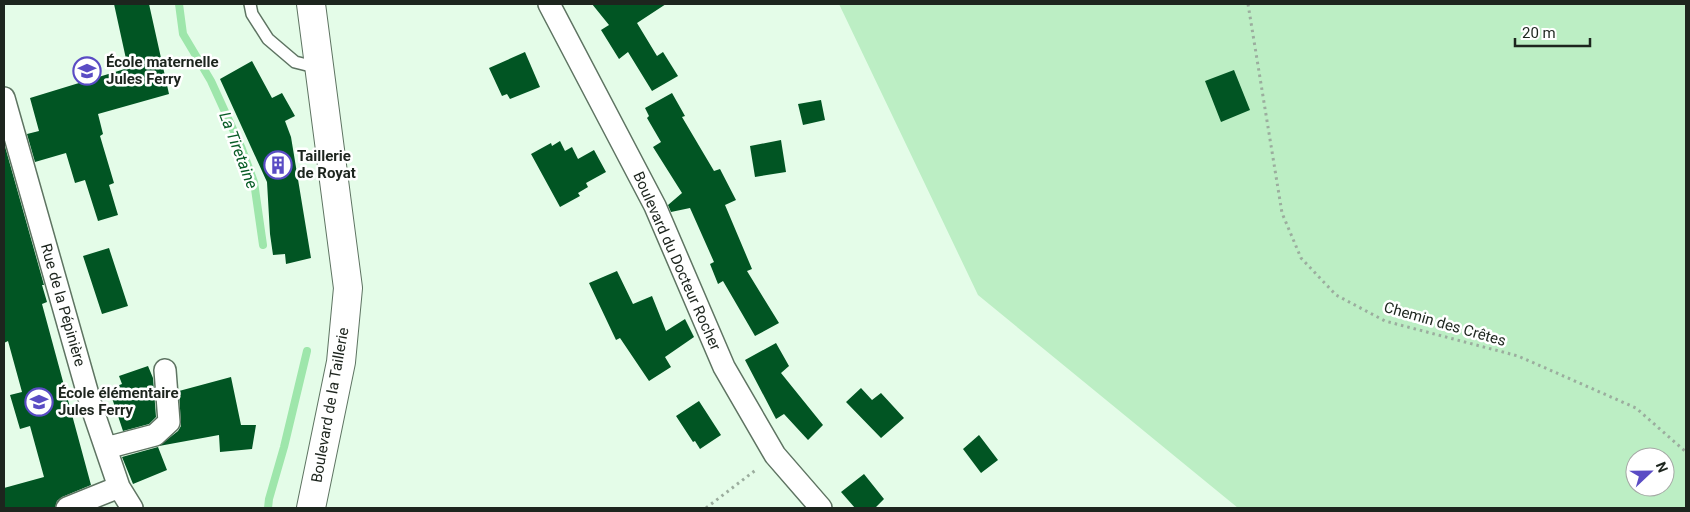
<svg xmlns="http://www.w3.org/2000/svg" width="1690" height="512" font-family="Roboto,sans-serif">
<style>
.green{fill:#bceec4;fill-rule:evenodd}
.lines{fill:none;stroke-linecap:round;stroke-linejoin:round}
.stream{stroke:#9ee6ab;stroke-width:8}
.building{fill:#015523}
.lane-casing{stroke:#5e7462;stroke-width:14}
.street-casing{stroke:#5e7462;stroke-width:24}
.secondary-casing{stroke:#5e7462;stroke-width:30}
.path{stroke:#9bad9e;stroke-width:3;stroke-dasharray:2.5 4;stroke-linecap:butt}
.lane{stroke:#fff;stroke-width:11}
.street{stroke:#fff;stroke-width:21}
.secondary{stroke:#fff;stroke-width:28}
.labels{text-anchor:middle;stroke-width:5;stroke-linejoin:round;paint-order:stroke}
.poi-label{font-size:15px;font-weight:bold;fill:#1d251e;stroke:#fff;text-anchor:start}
.street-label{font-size:15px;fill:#1d251e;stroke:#fff}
.water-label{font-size:16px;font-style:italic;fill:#095c27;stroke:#fff}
</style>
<rect width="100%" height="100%" fill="#e4fce8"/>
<path class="green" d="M 839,4 L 1686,4 L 1686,508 L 1238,508 L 978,295 ZM 1635,457 L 1665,457 L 1665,487 L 1635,487 Z"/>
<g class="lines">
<path class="stream" d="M 179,4 L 183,34 L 211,81 L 242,149 L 254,182 L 263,245
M 268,508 L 269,499 L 284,447 L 307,351"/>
</g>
<path class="building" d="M 114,4 L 149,4 L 169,94 L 98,114 L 103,134 L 100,136 L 114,183 L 109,185 L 118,215 L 98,221 L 85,180 L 75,183 L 66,153 L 35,162 L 27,134 L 39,131 L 30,98 L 128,68 Z
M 592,4 L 666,4 L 637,23 L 657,56 L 663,52 L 678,76 L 652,91 L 628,52 L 619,59 L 601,30 L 609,25 Z
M 525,52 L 540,87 L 510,99 L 507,94 L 502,96 L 489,68 Z
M 252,61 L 272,98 L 282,93 L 295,116 L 285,121 L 291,137 L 311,258 L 286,264 L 285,254 L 273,255 L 270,234 L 267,182 L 220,79 Z
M 1234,70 L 1250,110 L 1221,122 L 1205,81 Z
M 672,93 L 685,116 L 682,117 L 714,171 L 720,169 L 736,200 L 725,205 L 752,269 L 747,271 L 779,323 L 755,336 L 723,281 L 718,284 L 710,264 L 714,262 L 690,208 L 671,212 L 668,205 L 682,193 L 653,147 L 661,142 L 647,118 L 649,116 L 645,108 Z
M 821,100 L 825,120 L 803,125 L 798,104 Z
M 781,140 L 786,172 L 755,177 L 750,146 Z
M 560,141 L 565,151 L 572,147 L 578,159 L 594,150 L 606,172 L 586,183 L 588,187 L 578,193 L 580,196 L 560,207 L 531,154 L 551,143 L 552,146 Z
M 4,143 L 44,285 L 42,285 L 47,302 L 42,304 L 91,485 L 62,497 L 57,501 L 55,508 L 4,508 L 4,488 L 44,477 L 30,426 L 20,429 L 10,395 L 22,392 L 8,341 L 4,343 Z
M 109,248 L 128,306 L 102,314 L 83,256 Z
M 617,271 L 633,304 L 652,296 L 666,331 L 685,319 L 694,337 L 665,357 L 671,367 L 649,381 L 620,338 L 616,340 L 589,283 Z
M 776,343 L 789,366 L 781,373 L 823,425 L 808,440 L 784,414 L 776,419 L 745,360 Z
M 148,366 L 153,378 L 156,417 L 149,424 L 123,431 L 109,389 L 122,384 L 119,376 Z
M 231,377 L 241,425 L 256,425 L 252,449 L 220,452 L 219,435 L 159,446 L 178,431 L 181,426 L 179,391 Z
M 861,388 L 872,400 L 881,393 L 904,418 L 881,438 L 846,402 Z
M 699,401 L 721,435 L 700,449 L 695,441 L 693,442 L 676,416 Z
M 979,435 L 998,460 L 981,473 L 963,449 Z
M 158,447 L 167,470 L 133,484 L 122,457 Z
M 864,474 L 884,499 L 875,508 L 855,508 L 841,492 Z"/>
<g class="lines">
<g class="lane-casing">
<path id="lane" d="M 250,4 L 252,14 L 268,39 L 295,62 L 319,68"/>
</g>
<g class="street-casing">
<path id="street" d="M 549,4 L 655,206 L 724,367 L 775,455 L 821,508
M 4,98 L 91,405 L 119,487 L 132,508
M 106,448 L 155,435 L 169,422 L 165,370
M 67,508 L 119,487"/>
</g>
<g class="secondary-casing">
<path id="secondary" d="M 311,508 L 341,362 L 348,288 L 311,4"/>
</g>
<path class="path" d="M 1248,4 L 1282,213 L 1301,258 L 1336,295 L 1385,321 L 1518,356 L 1636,408 L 1686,452
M 706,508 L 757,469"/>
<use href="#lane" class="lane"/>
<use href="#street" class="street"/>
<use href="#secondary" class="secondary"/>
</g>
<defs>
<g id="school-ring" transform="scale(1.4375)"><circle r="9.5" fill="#fff" stroke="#5a4cc4" stroke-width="1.5"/><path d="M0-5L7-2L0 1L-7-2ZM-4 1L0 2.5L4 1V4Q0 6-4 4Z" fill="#5a4cc4"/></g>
<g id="building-ring" transform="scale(1.4375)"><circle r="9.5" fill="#fff" stroke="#5a4cc4" stroke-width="1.5"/><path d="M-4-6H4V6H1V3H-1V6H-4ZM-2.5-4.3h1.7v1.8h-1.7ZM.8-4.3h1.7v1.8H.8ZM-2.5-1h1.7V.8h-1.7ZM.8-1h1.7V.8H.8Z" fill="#5a4cc4"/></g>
</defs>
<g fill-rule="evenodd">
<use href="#school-ring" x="87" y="71"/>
<use href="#building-ring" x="278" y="165"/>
<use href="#school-ring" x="39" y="402"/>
</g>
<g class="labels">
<g class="poi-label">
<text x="106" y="67">École maternelle<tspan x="106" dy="17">Jules Ferry</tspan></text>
<text x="297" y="161">Taillerie<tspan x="297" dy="17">de Royat</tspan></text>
<text x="58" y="398">École élémentaire<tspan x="58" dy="17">Jules Ferry</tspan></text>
</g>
<g class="street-label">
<text transform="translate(677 261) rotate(66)" y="5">Boulevard du Docteur Rocher</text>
<text transform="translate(63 305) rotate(74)" y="5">Rue de la Pépinière</text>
<text transform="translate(1445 324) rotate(16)" y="5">Chemin des Crêtes</text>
<text transform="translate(330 405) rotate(-80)" y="5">Boulevard de la Taillerie</text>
</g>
<g class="water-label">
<text transform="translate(239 150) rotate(69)" y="6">La Tiretaine</text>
</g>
</g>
<rect width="1690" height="512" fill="none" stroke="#1d251e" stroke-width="10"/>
<g transform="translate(1650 472) rotate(68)"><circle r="24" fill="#ffffff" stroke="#a5a8a5"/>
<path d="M0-4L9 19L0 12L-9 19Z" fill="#5a4cc4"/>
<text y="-8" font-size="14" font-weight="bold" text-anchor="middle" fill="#1d251e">N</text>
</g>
<path d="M1515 38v8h75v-8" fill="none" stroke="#1d251e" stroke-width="2.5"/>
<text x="1522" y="38" font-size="15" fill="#1d251e" stroke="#ffffff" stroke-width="4" paint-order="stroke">20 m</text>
</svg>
